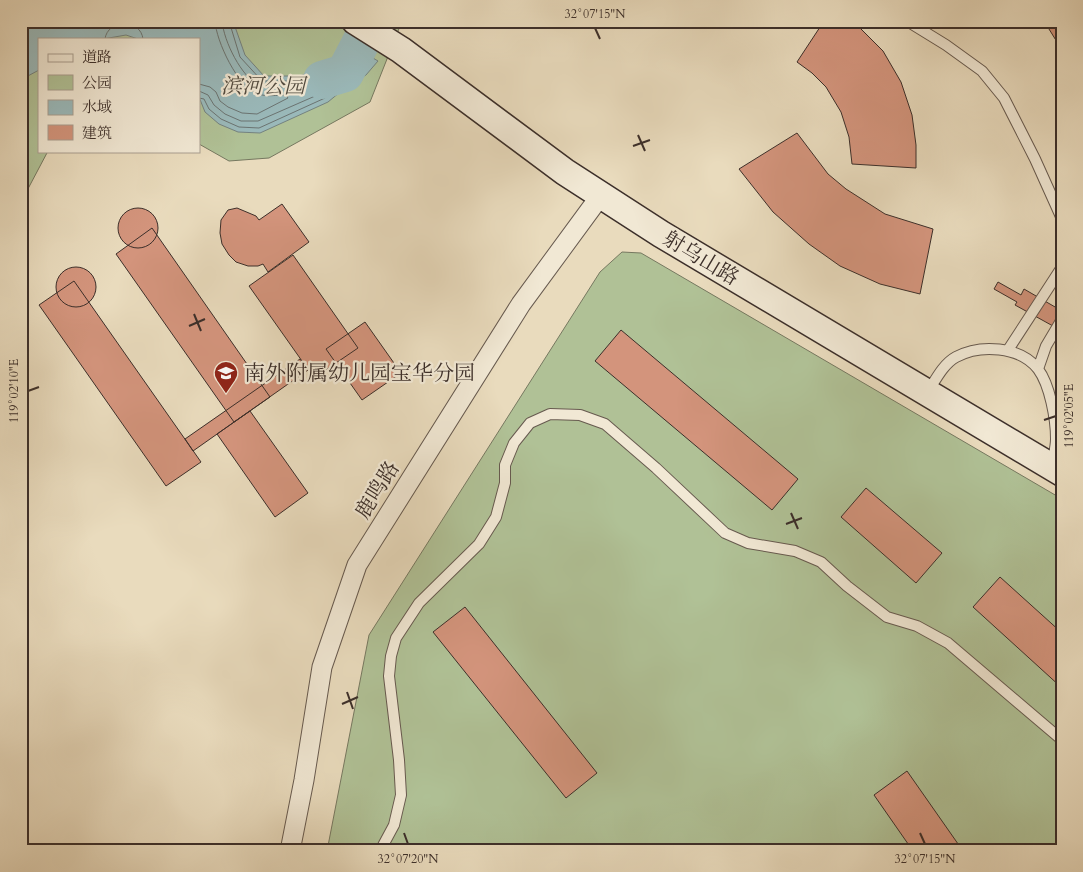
<svg xmlns="http://www.w3.org/2000/svg" width="1083" height="872" font-family="Cardo,'Noto Serif SC',serif">
<style>
.green{fill:#b0c196;stroke:#767860}
.water{fill:#9ab9ba;stroke:#748280}
.lines{fill:none;stroke-linecap:round;stroke-linejoin:round}
.shore{stroke:#6b7472;stroke-width:1}
.river{stroke:#9ab9ba;stroke-width:38}
.building{fill:#d3947c;stroke:#3c2f2a}
.lane-casing{stroke:#675a4f;stroke-width:12}
.street-casing{stroke:#675a4f;stroke-width:21}
.secondary-casing{stroke:#3c2f2a;stroke-width:29}
.lane{stroke:#f1e8d4;stroke-width:10}
.street{stroke:#f1e8d4;stroke-width:19}
.secondary{stroke:#f1e8d4;stroke-width:26}
.ticks{fill:none;stroke:#3c2f2a;stroke-width:2}
.labels{text-anchor:middle;stroke-width:4.5;stroke-linejoin:round;paint-order:stroke}
.park-label{font-size:21px;font-style:italic;fill:#534c40;stroke:#f1e8d4}
.street-label{font-size:21px;fill:#3c2f2a;stroke:#f1e8d4}
.poi-label{font-size:21px;fill:#3c2f2a;stroke:#f1e8d4;text-anchor:start}
.neatline{fill:none;stroke:#3c2f2a;stroke-width:2}
.ticks-label{font-size:12px;text-anchor:middle;fill:#3c2f2a}
</style>
<rect width="100%" height="100%" fill="#e9dbbd"/>
<filter id="stains"><feTurbulence type="fractalNoise" baseFrequency=".004" numOctaves="4"/><feColorMatrix values="0 0 0 0 .2 0 0 0 0 .09 0 0 0 0 .02 0 0 0 .5 -.17"/></filter>
<radialGradient id="worn" r=".72"><stop offset=".6" stop-color="#630" stop-opacity="0"/><stop offset="1" stop-color="#630" stop-opacity=".3"/></radialGradient>
<path class="green" d="M 21,21 L 402,21 L 370,102 L 269,158 L 229,161 L 199,144 L 199,39 L 39,39 L 39,151 L 48,151 L 21,202 Z
M 622,252 L 641,253 L 1062,499 L 1062,851 L 327,851 L 369,635 L 600,272 Z"/>
<path class="water" d="M 21,21 L 233,21 L 245,55 L 264,76 L 300,76 L 328,64 L 349,44 L 378,61 L 366,75 L 351,83 L 328,102 L 260,133 L 238,132 L 219,124 L 205,112 L 199,97 L 199,39 L 138,39 L 126,35 L 103,39 L 39,39 L 39,70 L 26,77 L 21,84 Z"/>
<g class="lines">
<path class="shore" d="M 105,39 C 107,19 141,18 143,39
M 199,84 L 210,87 L 216,92 L 220,101 L 228,107 L 242,113 L 257,114 L 288,98 L 286,95 C 277,95 267,97 258,94 C 238,88 216,41 215,21
M 199,91 L 208,95 L 214,105 L 225,114 L 241,121 L 258,121 L 322,93 L 344,74 L 359,65 L 358,62 L 350,59 L 334,73 L 303,87 L 260,87 C 241,76 224,42 222,21
M 199,98 L 204,99 L 209,109 L 221,119 L 239,127 L 259,128 L 325,98 L 348,79 L 363,71 L 369,64 L 368,61 L 350,51 L 330,68 L 302,81 L 262,81 L 240,57 L 229,21"/>
<path class="river" d="M 322,80 L 345,73 L 372,21"/>
</g>
<path class="building" d="M 824,21 L 853,21 L 883,51 L 901,82 L 912,115 L 916,145 L 916,168 L 852,164 L 849,137 L 841,112 L 826,87 L 812,73 L 797,62 Z
M 1044,21 L 1062,21 L 1062,50 Z
M 797,133 L 828,174 L 846,189 L 885,214 L 933,229 L 920,294 L 880,284 L 840,266 L 809,244 L 773,212 L 739,169 Z
M 282,204 L 309,242 L 268,272 L 263,264 L 258,266 L 248,266 L 236,262 L 229,255 L 222,244 L 220,233 L 221,220 L 228,210 L 237,208 L 256,216 L 259,220 Z
M118 228a20 20 0 1 1 40 0a20 20 0 1 1-40 0Z
M 152,228 L 270,397 L 234,422 L 116,254 Z
M 293,255 L 358,348 L 314,378 L 249,286 Z
M56 287a20 20 0 1 1 40 0a20 20 0 1 1-40 0Z
M 74,281 L 201,462 L 166,486 L 39,305 Z
M 998,282 L 1021,295 L 1024,289 L 1062,311 L 1062,331 L 1015,305 L 1017,302 L 994,289 Z
M 365,322 L 401,373 L 362,400 L 326,349 Z
M 621,330 L 798,479 L 772,510 L 595,361 Z
M 300,359 L 308,370 L 193,451 L 185,439 Z
M 250,411 L 308,493 L 275,517 L 217,434 Z
M 866,488 L 942,553 L 916,583 L 841,517 Z
M 1000,577 L 1062,633 L 1062,688 L 973,607 Z
M 465,607 L 597,773 L 566,798 L 433,632 Z
M 907,771 L 963,851 L 913,851 L 874,795 Z"/>
<g class="lines">
<g class="lane-casing">
<path id="lane" d="M 907,21 L 946,45 L 982,71 L 1004,98 L 1035,159 L 1062,219
M 1008,350 L 1062,267
M 1038,369 L 1046,346 L 1062,319
M 927,393 C 935,381 943,364 956,357 C 980,344 1020,346 1038,369 C 1050,385 1056,419 1056,439 C 1056,448 1053,457 1052,466
M 380,851 L 394,825 L 401,795 L 399,760 L 389,676 L 391,656 L 396,638 L 419,603 L 479,544 L 496,517 L 505,483 L 505,465 L 514,443 L 530,423 L 550,414 L 580,415 L 605,424 L 656,468 L 725,533 L 748,543 L 795,551 L 821,562 L 847,586 L 887,617 L 917,626 L 948,643 L 1062,740"/>
</g>
<g class="street-casing">
<path id="street" d="M 290,851 L 304,780 L 322,667 L 357,565 L 521,304 L 601,195"/>
</g>
<g class="secondary-casing">
<path id="secondary" d="M 355,21 L 401,50 L 565,172 L 661,234 L 1062,473"/>
</g>
<use href="#lane" class="lane"/>
<use href="#street" class="street"/>
<use href="#secondary" class="secondary"/>
</g>
<path class="ticks" d="M 595,28 L 600,39M 638,135 L 645,151M 633,146 L 650,140M 194,314 L 201,331M 189,326 L 205,319M 28,391 L 39,387M 1044,420 L 1056,416M 791,513 L 798,529M 786,524 L 802,518M 347,692 L 353,709M 342,704 L 358,697M 404,833 L 408,844M 920,833 L 925,844"/>
<defs>
<g id="school-pin" transform="scale(1.25)"><path d="M0 17L-7.5 6A9.5 9.5 0 1 1 7.5 6Z" fill="#8f2418" stroke="#f1e8d4"/><path d="M0-5L7-2L0 1L-7-2ZM-4 1L0 2.5L4 1V4Q0 6-4 4Z" fill="#fff"/></g>
</defs>
<g fill-rule="evenodd">
<use href="#school-pin" x="226" y="373"/>
</g>
<g class="labels">
<g class="park-label">
<text x="263" y="93">滨河公园</text>
</g>
<g class="street-label">
<text transform="translate(701 258) rotate(31)" y="7">射乌山路</text>
<text transform="translate(377 490) rotate(-58)" y="7">鹿鸣路</text>
</g>
<g class="poi-label">
<text x="244" y="380">南外附属幼儿园宝华分园</text>
</g>
</g>
<rect width="1083" height="872" fill="none" stroke="#e9dbbd" stroke-width="55"/>
<rect x="38" y="38" width="162" height="115" fill="#f1e8d4" stroke="#a99e90"/>
<rect x="48" y="54" width="25" height="8" fill="#f1e8d4" stroke="#a99e90"/>
<text x="82" y="62" font-size="15" fill="#3c2f2a">道路</text>
<rect x="48" y="75" width="25" height="15" fill="#b0c196" stroke="#a99e90"/>
<text x="82" y="88" font-size="15" fill="#3c2f2a">公园</text>
<rect x="48" y="100" width="25" height="15" fill="#9ab9ba" stroke="#a99e90"/>
<text x="82" y="112" font-size="15" fill="#3c2f2a">水域</text>
<rect x="48" y="125" width="25" height="15" fill="#d3947c" stroke="#a99e90"/>
<text x="82" y="138" font-size="15" fill="#3c2f2a">建筑</text>
<rect x="28" y="28" width="1028" height="816" class="neatline"/>
<g class="ticks-label">
<text x="595" y="18">32°07'15"N</text>
<text transform="translate(14 391) rotate(-90)" y="4">119°02'10"E</text>
<text transform="translate(1069 416) rotate(-90)" y="4">119°02'05"E</text>
<text x="408" y="863">32°07'20"N</text>
<text x="925" y="863">32°07'15"N</text>
</g>
<rect width="100%" height="100%" filter="url(#stains)"/>
<rect width="100%" height="100%" fill="url(#worn)"/>
</svg>
